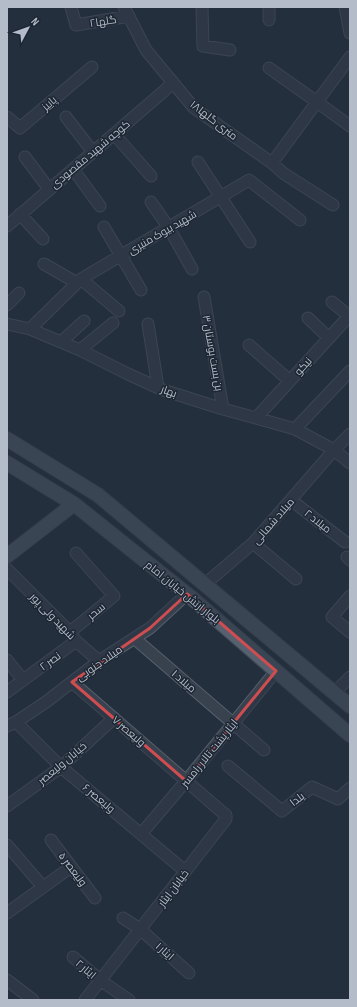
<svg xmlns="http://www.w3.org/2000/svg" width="357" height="1007" font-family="'Sofia Sans Condensed',Cairo,sans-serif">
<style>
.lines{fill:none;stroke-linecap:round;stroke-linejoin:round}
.minor-casing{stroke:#565f6c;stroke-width:13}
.major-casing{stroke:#414a57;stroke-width:16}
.minor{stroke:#38414e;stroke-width:11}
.major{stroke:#56606e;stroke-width:14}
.marked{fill:none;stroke:#ce4d50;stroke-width:3;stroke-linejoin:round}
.labels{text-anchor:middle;stroke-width:3;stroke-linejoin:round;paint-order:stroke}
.street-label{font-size:11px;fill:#b4bcc9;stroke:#1d2633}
</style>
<rect width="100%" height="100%" fill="#242f3e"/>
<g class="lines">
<g class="minor-casing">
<path id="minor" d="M 71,7 L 76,25 L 129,16
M 124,7 L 146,50 L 194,108 L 272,163 L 283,173 L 333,205
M 202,7 L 203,46 L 230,50
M 345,7 L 350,33
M 269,20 L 269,7
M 269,68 L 317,102 L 350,126
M 7,117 L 20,128 L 92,67
M 66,117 L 93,152
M 114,134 L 151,176
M 25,157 L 49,189
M 198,162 L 250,242
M 272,163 L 350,57
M 73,169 L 100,206
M 151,202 L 169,228 L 192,269
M 20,214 L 43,239
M 7,226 L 164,91 L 173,82
M 104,227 L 141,290
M 44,264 L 77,283
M 81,279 L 119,311
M 204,297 L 223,409
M 332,302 L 349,316
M 7,305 L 19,293
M 308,318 L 329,338
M 7,324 L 30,329 L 80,350 L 128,374 L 163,390 L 223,409 L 256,418 L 295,429 L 334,450 L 350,463
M 148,324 L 158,387
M 30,329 L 81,279 L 249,180 L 300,220
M 61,342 L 84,321
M 249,345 L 290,381
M 80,350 L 113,323
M 256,418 L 350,315
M 295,429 L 350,371
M 291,500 L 345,542
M 253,543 L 296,579
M 347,557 L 350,560
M 7,569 L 70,632 L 76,641 L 99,661
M 204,585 L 253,543 L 334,450 L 350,434
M 350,596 L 332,617 L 350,632
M 70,632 L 114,596 L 76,553
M 134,638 L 264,750
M 7,660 L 23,680
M 72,682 L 222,812 L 226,815 L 226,819 L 85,1000
M 7,692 L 76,641
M 334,693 L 350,677
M 16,722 L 61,767 L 185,871
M 7,726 L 16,722 L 46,702 L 99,661 L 150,628 L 187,594
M 228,766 L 282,811 L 312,787 L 338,799 L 350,788
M 7,806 L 61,767 L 114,718
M 141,834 L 186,781 L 276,671
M 51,840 L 95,898
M 7,845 L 43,887
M 7,913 L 71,867
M 123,918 L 140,929 L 189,973
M 73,957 L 100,980 L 129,1000
M 7,980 L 33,1000"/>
</g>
<g class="major-casing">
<path id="major" d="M 7,439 L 98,495 L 350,706
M 7,463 L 74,504 L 193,599 L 350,735
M 7,556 L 74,504"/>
</g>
<use href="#minor" class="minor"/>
<use href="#major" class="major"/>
</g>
<path d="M0 0H357V1007H0ZM 187,594 L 276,671 L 186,781 L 72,682 L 150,628 Z" fill="#242f3e" fill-opacity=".55" fill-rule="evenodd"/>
<path class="marked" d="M 187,594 L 276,671 L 186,781 L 72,682 L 150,628 Z"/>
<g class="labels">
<g class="street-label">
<text transform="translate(103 21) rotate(-9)" y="4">گلها۲</text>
<text transform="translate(49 103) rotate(-41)" y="4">پاییز</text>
<text transform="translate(214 120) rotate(38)" y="4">۱۸متری گلها</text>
<text transform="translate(90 154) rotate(-40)" y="4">کوچه شهید مقصودی</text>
<text transform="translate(162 232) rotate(-30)" y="4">شهید بیوک منیری</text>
<text transform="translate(213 353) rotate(80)" y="4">بن بست بوستان ۳</text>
<text transform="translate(303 366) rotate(-48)" y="4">نیکو</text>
<text transform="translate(169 391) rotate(20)" y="4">بهار</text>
<text transform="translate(273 521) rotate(-49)" y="4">میلاد شمالی</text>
<text transform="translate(318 521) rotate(38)" y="4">میلاد ۲</text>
<text transform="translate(183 592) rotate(39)" y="4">بلوار ارتش خیابان امام</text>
<text transform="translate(96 611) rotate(-40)" y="4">سحر</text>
<text transform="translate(53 616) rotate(46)" y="4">شهید ولی پور</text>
<text transform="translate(50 661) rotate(-36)" y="4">نصر ۲</text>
<text transform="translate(99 663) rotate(-35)" y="4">میلاد جنوبی</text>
<text transform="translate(184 681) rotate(41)" y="4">میلاد ۱</text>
<text transform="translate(129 731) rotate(41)" y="4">ولیعصر ۷</text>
<text transform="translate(209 753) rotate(-51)" y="4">ایثار پشت تالار رامسر</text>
<text transform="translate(62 763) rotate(-40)" y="4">خیابان ولیعصر</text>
<text transform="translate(99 798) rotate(40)" y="4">ولیعصر ۶</text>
<text transform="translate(297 799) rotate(-38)" y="4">یلدا</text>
<text transform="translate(73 869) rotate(53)" y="4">ولیعصر ۵</text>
<text transform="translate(173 888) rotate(-53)" y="4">خیابان ایثار</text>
<text transform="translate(165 951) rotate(42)" y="4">ایثار ۱</text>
<text transform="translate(86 969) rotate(40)" y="4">ایثار ۲</text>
</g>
</g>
<rect width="357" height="1007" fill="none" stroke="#b4bcc9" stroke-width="16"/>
<g transform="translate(28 28) rotate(49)" stroke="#1d2633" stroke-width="3" paint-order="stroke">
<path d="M0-3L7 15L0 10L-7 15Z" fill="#b4bcc9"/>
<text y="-6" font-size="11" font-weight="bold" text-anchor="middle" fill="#b4bcc9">N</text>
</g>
</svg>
